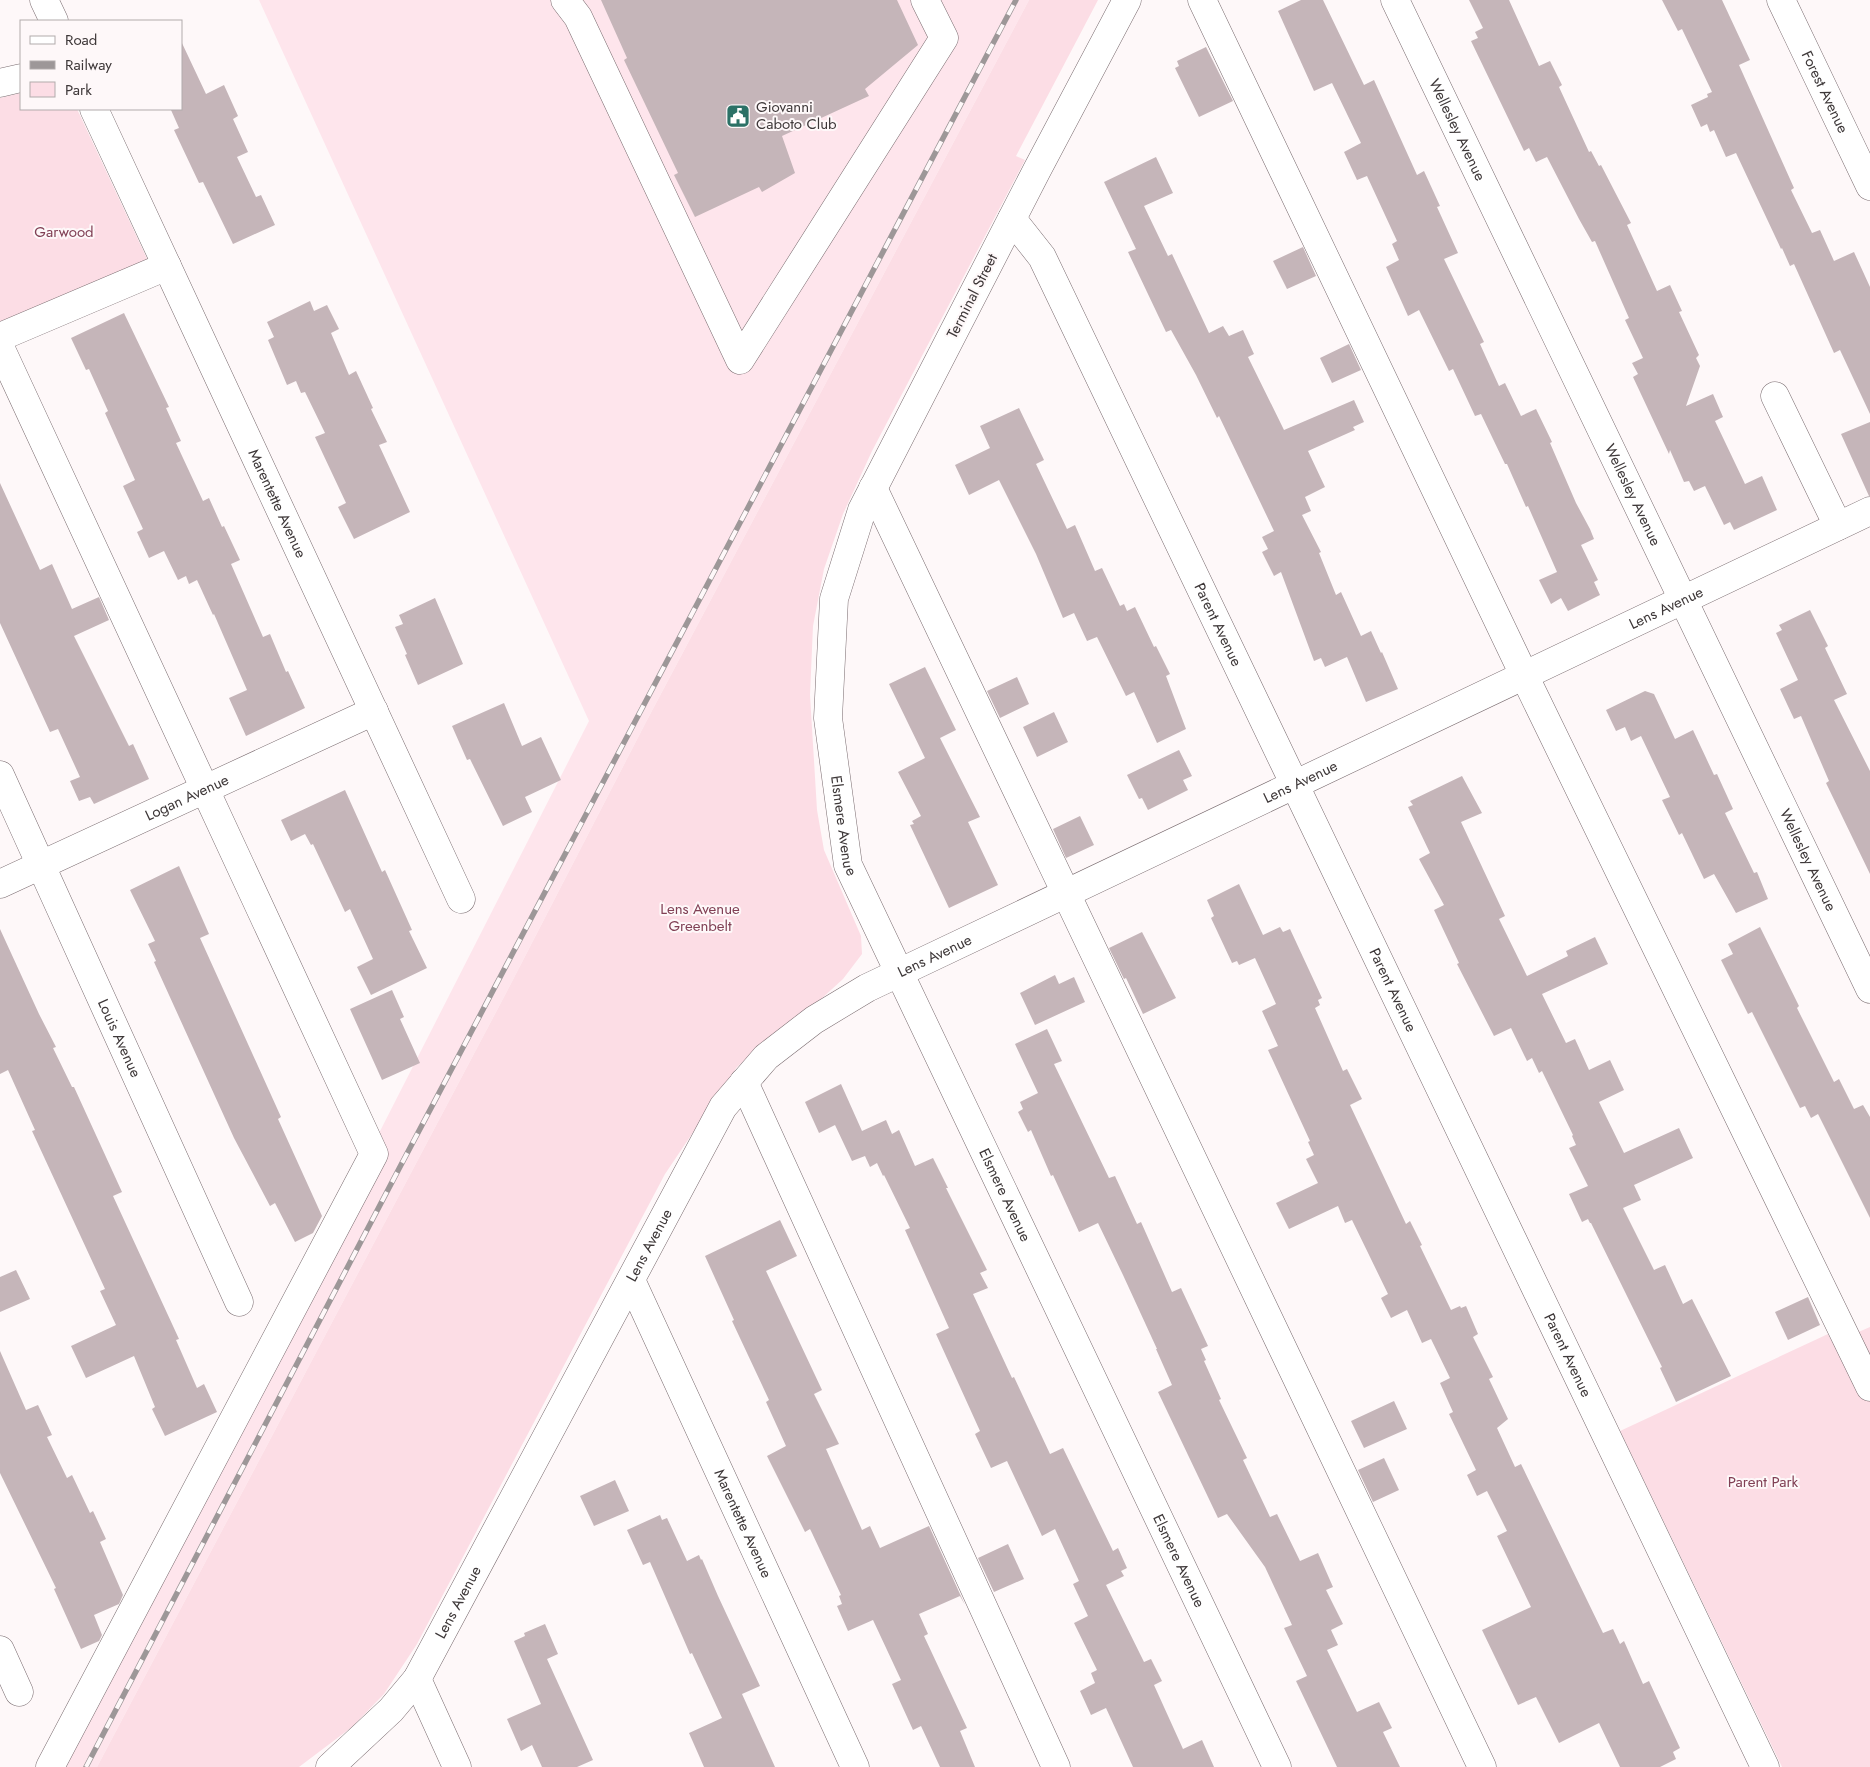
<svg xmlns="http://www.w3.org/2000/svg" width="1870" height="1767" font-family="Jost,sans-serif">
<style>
.built{fill:#fee5ec}
.green{fill:#fcdde5}
.building{fill:#c5b5b9}
.lines{fill:none;stroke-linecap:round;stroke-linejoin:round}
.minor-casing{stroke:#796b6f;stroke-width:29}
.minor{stroke:#fff;stroke-width:28}
.rail-casing{stroke:#9d9798;stroke-width:5.5}
.rail{stroke:#fef8f9;stroke-width:4;stroke-dasharray:11;stroke-linecap:butt}
.labels{text-anchor:middle;stroke-width:4;stroke-linejoin:round;paint-order:stroke}
.street-label{font-size:15px;fill:#3e3839;stroke:#fef8f9}
.poi-label{font-size:15px;fill:#3e3839;stroke:#fef8f9;text-anchor:start}
.park-label{font-size:15px;fill:#814055;stroke:#fef8f9}
</style>
<rect width="100%" height="100%" fill="#fef8f9"/>
<path class="built" d="M 259,0 L 1029,0 L 646,722 L 505,995 L 97,1767 L 56,1767 L 589,721 Z"/>
<path class="green" d="M 1029,0 L 1098,0 L 1016,156 L 1025,160 L 872,451 L 843,514 L 824,569 L 813,626 L 810,695 L 817,810 L 824,850 L 861,936 L 862,954 L 843,979 L 820,1000 L 772,1036 L 737,1067 L 665,1174 L 417,1644 L 384,1694 L 352,1727 L 299,1767 L 97,1767 L 505,995 L 646,722 Z
M 21,93 L 21,109 L 77,109 L 149,263 L 0,329 L 0,98 Z
M 1870,1327 L 1870,1767 L 1782,1767 L 1620,1431 L 1828,1334 L 1833,1343 Z"/>
<path class="building" d="M 601,0 L 897,0 L 918,45 L 865,89 L 869,96 L 782,136 L 795,173 L 762,192 L 759,187 L 695,217 L 674,175 L 678,173 L 624,60 L 627,58 Z
M 1301,0 L 1323,0 L 1364,85 L 1374,80 L 1417,175 L 1424,171 L 1440,206 L 1437,207 L 1458,253 L 1444,259 L 1484,342 L 1480,344 L 1499,386 L 1505,383 L 1521,416 L 1536,409 L 1552,442 L 1550,443 L 1576,503 L 1590,529 L 1594,539 L 1581,545 L 1598,580 L 1594,582 L 1600,595 L 1568,611 L 1561,598 L 1551,604 L 1539,580 L 1557,572 L 1528,506 L 1526,507 L 1507,464 L 1505,464 L 1481,414 L 1475,416 L 1453,369 L 1449,371 L 1419,310 L 1408,316 L 1386,267 L 1399,260 L 1392,244 L 1397,241 L 1367,176 L 1357,180 L 1344,152 L 1361,143 L 1332,83 L 1314,91 L 1278,11 Z
M 1469,0 L 1509,0 L 1539,66 L 1550,61 L 1562,85 L 1559,87 L 1589,152 L 1591,151 L 1599,166 L 1601,165 L 1631,223 L 1627,225 L 1657,291 L 1670,285 L 1682,311 L 1679,312 L 1699,355 L 1696,358 L 1700,366 L 1686,406 L 1713,394 L 1723,417 L 1715,421 L 1745,484 L 1762,476 L 1777,510 L 1734,530 L 1730,522 L 1724,525 L 1705,486 L 1694,491 L 1689,481 L 1684,482 L 1670,450 L 1669,454 L 1633,377 L 1638,374 L 1632,363 L 1643,358 L 1625,320 L 1629,318 L 1595,241 L 1592,242 L 1579,219 L 1547,157 L 1536,162 L 1529,148 L 1524,151 L 1471,41 L 1478,38 L 1475,32 L 1483,28 Z
M 1662,0 L 1722,0 L 1750,60 L 1739,65 L 1794,188 L 1791,190 L 1812,233 L 1820,230 L 1834,261 L 1854,252 L 1870,287 L 1870,414 L 1840,350 L 1834,353 L 1794,264 L 1790,266 L 1782,248 L 1781,249 L 1736,153 L 1726,157 L 1714,130 L 1710,132 L 1707,124 L 1701,127 L 1691,105 L 1708,97 L 1707,94 L 1712,92 L 1682,29 L 1678,31 Z
M 181,41 L 206,94 L 224,85 L 238,116 L 233,119 L 248,152 L 237,157 L 256,197 L 261,195 L 275,225 L 233,244 L 203,182 L 199,183 L 174,130 L 179,128 L 171,110 L 181,109 Z
M 1206,47 L 1233,101 L 1199,117 L 1175,68 L 1179,66 L 1177,61 Z
M 1156,157 L 1173,193 L 1144,206 L 1168,256 L 1172,254 L 1209,333 L 1223,326 L 1229,336 L 1243,330 L 1254,354 L 1248,357 L 1284,430 L 1354,400 L 1364,422 L 1353,427 L 1355,430 L 1308,451 L 1325,487 L 1305,497 L 1311,511 L 1302,515 L 1321,552 L 1319,553 L 1336,595 L 1341,592 L 1361,636 L 1371,631 L 1381,653 L 1382,652 L 1398,689 L 1366,702 L 1347,657 L 1325,667 L 1321,658 L 1314,661 L 1281,572 L 1274,576 L 1262,552 L 1268,549 L 1262,537 L 1274,531 L 1219,416 L 1217,418 L 1196,375 L 1171,330 L 1166,332 L 1128,252 L 1136,249 L 1104,182 Z
M 1303,247 L 1316,276 L 1287,289 L 1273,261 Z
M 310,301 L 314,311 L 327,305 L 339,329 L 331,333 L 349,375 L 356,371 L 373,408 L 371,409 L 387,442 L 379,445 L 410,512 L 354,539 L 338,507 L 346,503 L 315,437 L 325,433 L 305,392 L 301,393 L 296,381 L 287,385 L 268,340 L 274,337 L 267,322 Z
M 124,313 L 169,407 L 166,408 L 181,441 L 176,443 L 203,501 L 209,498 L 222,527 L 224,526 L 240,560 L 231,564 L 263,637 L 270,634 L 286,672 L 288,671 L 305,708 L 246,736 L 229,698 L 247,690 L 214,614 L 213,615 L 197,580 L 189,584 L 186,576 L 178,580 L 164,551 L 149,558 L 137,532 L 143,529 L 123,486 L 135,480 L 105,413 L 108,411 L 89,369 L 86,370 L 71,338 Z
M 1349,344 L 1361,370 L 1332,383 L 1320,358 Z
M 1019,408 L 1044,460 L 1036,464 L 1067,529 L 1075,525 L 1095,571 L 1102,568 L 1120,606 L 1124,604 L 1127,611 L 1135,607 L 1154,647 L 1156,646 L 1170,674 L 1166,676 L 1186,729 L 1157,743 L 1134,692 L 1126,696 L 1097,637 L 1087,641 L 1074,613 L 1063,618 L 1036,554 L 999,480 L 969,495 L 955,465 L 990,448 L 980,426 Z
M 1870,422 L 1870,496 L 1869,496 L 1841,434 Z
M 0,483 L 40,570 L 52,564 L 72,609 L 99,597 L 109,620 L 74,636 L 129,746 L 133,744 L 149,779 L 94,804 L 90,797 L 79,801 L 70,781 L 80,777 L 58,729 L 50,732 L 0,623 Z
M 435,598 L 463,664 L 418,685 L 405,655 L 407,654 L 395,627 L 403,624 L 399,615 Z
M 1810,610 L 1828,646 L 1825,648 L 1847,694 L 1834,700 L 1870,771 L 1870,874 L 1826,783 L 1829,781 L 1801,716 L 1794,719 L 1780,689 L 1798,680 L 1776,633 L 1782,630 L 1779,625 Z
M 925,667 L 956,730 L 940,738 L 980,817 L 968,822 L 998,885 L 949,908 L 910,825 L 914,824 L 912,821 L 921,816 L 898,772 L 925,758 L 889,684 Z
M 1017,677 L 1029,704 L 1000,718 L 987,691 Z
M 1645,691 L 1654,694 L 1675,739 L 1693,730 L 1714,775 L 1717,774 L 1733,809 L 1725,813 L 1754,873 L 1757,872 L 1768,899 L 1736,913 L 1714,874 L 1704,879 L 1682,833 L 1679,835 L 1662,800 L 1670,797 L 1641,736 L 1631,741 L 1625,727 L 1616,731 L 1606,710 Z
M 504,703 L 522,746 L 541,737 L 561,780 L 525,797 L 532,812 L 503,826 L 470,759 L 467,760 L 452,726 Z
M 1054,712 L 1068,742 L 1037,757 L 1023,727 Z
M 1179,750 L 1192,776 L 1183,780 L 1188,790 L 1148,810 L 1142,798 L 1139,799 L 1127,775 Z
M 1462,776 L 1482,813 L 1461,822 L 1505,916 L 1499,919 L 1527,976 L 1568,956 L 1566,951 L 1595,937 L 1608,964 L 1542,994 L 1566,1043 L 1575,1039 L 1589,1070 L 1610,1060 L 1624,1090 L 1599,1102 L 1624,1153 L 1679,1128 L 1693,1158 L 1634,1185 L 1641,1200 L 1623,1208 L 1654,1270 L 1665,1265 L 1683,1304 L 1692,1299 L 1731,1376 L 1676,1402 L 1660,1368 L 1662,1367 L 1591,1223 L 1590,1223 L 1588,1219 L 1582,1222 L 1569,1194 L 1588,1186 L 1569,1148 L 1576,1145 L 1572,1136 L 1573,1135 L 1542,1071 L 1539,1073 L 1532,1058 L 1527,1061 L 1511,1028 L 1494,1036 L 1457,964 L 1459,963 L 1434,910 L 1444,905 L 1419,859 L 1430,853 L 1408,807 L 1413,805 L 1410,801 Z
M 345,790 L 382,872 L 385,870 L 412,930 L 409,931 L 427,968 L 371,995 L 357,967 L 373,959 L 350,909 L 345,912 L 313,844 L 311,845 L 305,834 L 291,841 L 281,820 Z
M 1080,816 L 1094,845 L 1066,858 L 1053,829 Z
M 179,866 L 209,934 L 200,938 L 281,1117 L 278,1119 L 322,1216 L 313,1233 L 295,1242 L 275,1203 L 270,1206 L 234,1138 L 154,962 L 156,961 L 148,944 L 155,941 L 130,890 Z
M 1239,884 L 1263,935 L 1280,927 L 1283,932 L 1290,929 L 1322,998 L 1318,1000 L 1320,1005 L 1315,1008 L 1343,1071 L 1347,1069 L 1362,1099 L 1350,1105 L 1406,1224 L 1410,1221 L 1422,1245 L 1420,1246 L 1451,1310 L 1460,1306 L 1461,1308 L 1466,1306 L 1478,1334 L 1473,1337 L 1493,1377 L 1489,1379 L 1508,1419 L 1497,1428 L 1515,1467 L 1521,1464 L 1603,1633 L 1613,1629 L 1620,1644 L 1624,1641 L 1643,1684 L 1649,1681 L 1680,1748 L 1673,1752 L 1676,1759 L 1660,1767 L 1620,1767 L 1599,1723 L 1559,1743 L 1536,1697 L 1518,1705 L 1482,1630 L 1531,1607 L 1497,1536 L 1507,1531 L 1487,1491 L 1477,1496 L 1467,1475 L 1476,1470 L 1449,1414 L 1453,1412 L 1440,1383 L 1450,1378 L 1431,1339 L 1422,1343 L 1407,1310 L 1391,1318 L 1381,1298 L 1388,1294 L 1352,1220 L 1345,1223 L 1338,1206 L 1289,1229 L 1276,1203 L 1318,1183 L 1306,1159 L 1314,1155 L 1308,1142 L 1310,1141 L 1268,1050 L 1278,1046 L 1262,1011 L 1276,1004 L 1255,958 L 1239,965 L 1237,961 L 1232,963 L 1211,918 L 1214,916 L 1207,900 Z
M 1760,927 L 1799,1006 L 1797,1008 L 1834,1082 L 1839,1079 L 1854,1109 L 1863,1105 L 1870,1117 L 1870,1218 L 1818,1114 L 1811,1118 L 1805,1106 L 1800,1108 L 1752,1012 L 1748,1014 L 1721,960 L 1733,954 L 1728,944 Z
M 0,929 L 39,1014 L 56,1047 L 53,1048 L 72,1087 L 74,1087 L 122,1192 L 113,1196 L 179,1339 L 176,1340 L 197,1388 L 204,1384 L 217,1412 L 165,1436 L 152,1409 L 155,1407 L 134,1356 L 86,1378 L 71,1346 L 116,1325 L 100,1291 L 105,1289 L 32,1131 L 35,1130 L 8,1070 L 0,1074 Z
M 1142,932 L 1176,998 L 1143,1014 L 1126,978 L 1124,979 L 1109,948 Z
M 1055,975 L 1059,984 L 1074,977 L 1085,1002 L 1035,1025 L 1020,993 Z
M 392,990 L 404,1017 L 400,1019 L 420,1063 L 382,1080 L 350,1009 Z
M 1047,1029 L 1062,1061 L 1054,1064 L 1109,1178 L 1115,1176 L 1137,1224 L 1141,1222 L 1172,1292 L 1181,1288 L 1208,1346 L 1201,1349 L 1206,1360 L 1204,1361 L 1221,1399 L 1219,1400 L 1247,1458 L 1243,1460 L 1270,1517 L 1277,1514 L 1300,1561 L 1318,1553 L 1333,1587 L 1326,1590 L 1343,1624 L 1331,1630 L 1338,1645 L 1327,1650 L 1357,1712 L 1379,1702 L 1392,1728 L 1383,1732 L 1400,1767 L 1337,1767 L 1296,1681 L 1307,1676 L 1284,1628 L 1292,1625 L 1265,1567 L 1227,1514 L 1218,1518 L 1158,1392 L 1172,1385 L 1156,1349 L 1157,1349 L 1123,1275 L 1098,1223 L 1079,1232 L 1053,1175 L 1051,1176 L 1031,1130 L 1028,1132 L 1018,1112 L 1023,1109 L 1020,1102 L 1038,1093 L 1015,1044 Z
M 841,1084 L 862,1131 L 886,1120 L 892,1134 L 899,1130 L 915,1166 L 933,1158 L 948,1188 L 946,1188 L 987,1270 L 980,1273 L 988,1288 L 973,1294 L 1012,1378 L 1014,1377 L 1050,1454 L 1063,1448 L 1113,1551 L 1118,1548 L 1127,1568 L 1121,1571 L 1124,1576 L 1106,1585 L 1144,1662 L 1151,1659 L 1162,1681 L 1154,1685 L 1183,1749 L 1202,1740 L 1214,1767 L 1133,1767 L 1106,1708 L 1091,1715 L 1080,1691 L 1095,1683 L 1091,1673 L 1097,1670 L 1074,1623 L 1088,1616 L 1073,1584 L 1079,1581 L 1055,1529 L 1042,1536 L 1007,1461 L 991,1468 L 975,1434 L 980,1431 L 936,1334 L 949,1328 L 905,1230 L 910,1228 L 884,1175 L 883,1176 L 877,1163 L 870,1167 L 865,1156 L 852,1161 L 835,1125 L 819,1133 L 805,1102 Z
M 780,1220 L 797,1256 L 766,1271 L 822,1390 L 814,1394 L 839,1444 L 826,1449 L 862,1530 L 870,1526 L 880,1548 L 929,1526 L 965,1605 L 960,1596 L 919,1614 L 928,1634 L 924,1636 L 967,1728 L 960,1731 L 975,1767 L 940,1767 L 921,1726 L 913,1730 L 892,1684 L 901,1680 L 873,1620 L 848,1631 L 837,1606 L 842,1604 L 839,1596 L 841,1595 L 812,1533 L 810,1529 L 805,1532 L 767,1456 L 786,1446 L 766,1402 L 769,1400 L 732,1321 L 734,1320 L 705,1256 Z
M 16,1270 L 30,1299 L 0,1312 L 0,1277 Z
M 1808,1297 L 1820,1325 L 1788,1340 L 1775,1312 Z
M 0,1351 L 26,1410 L 38,1405 L 52,1435 L 47,1437 L 67,1478 L 72,1475 L 90,1513 L 93,1511 L 106,1539 L 100,1542 L 123,1595 L 119,1604 L 94,1615 L 102,1635 L 99,1641 L 81,1649 L 54,1589 L 56,1588 L 0,1473 Z
M 1394,1401 L 1407,1429 L 1364,1448 L 1351,1421 Z
M 1384,1458 L 1399,1490 L 1373,1502 L 1358,1470 Z
M 615,1480 L 629,1511 L 594,1526 L 580,1496 Z
M 660,1515 L 662,1520 L 667,1518 L 687,1561 L 699,1555 L 701,1560 L 702,1559 L 718,1596 L 760,1686 L 742,1694 L 775,1767 L 704,1767 L 689,1733 L 722,1718 L 692,1653 L 690,1654 L 650,1562 L 643,1565 L 627,1530 Z
M 1008,1544 L 1024,1579 L 994,1592 L 978,1558 Z
M 545,1624 L 558,1654 L 547,1659 L 593,1760 L 577,1767 L 542,1767 L 532,1745 L 521,1751 L 507,1719 L 541,1704 L 514,1641 L 525,1636 L 524,1633 Z"/>
<g class="lines">
<g class="minor-casing">
<g id="minor">
<path d="M 44,0 L 54,21"/>
<path d="M 565,0 L 578,17 L 740,360 L 944,38 L 925,0"/>
<path id="s1" d="M 1127,0 L 1037,170 L 862,510 L 834,599 L 828,718 L 848,865 L 1277,1767"/>
<path d="M 1202,0 L 1524,675 L 1870,1387"/>
<path id="s2" d="M 1395,0 L 1870,989"/>
<path id="s3" d="M 1781,0 L 1870,186"/>
<path d="M 0,83 L 21,78"/>
<path id="s4" d="M 94,109 L 461,899"/>
<path id="s5" d="M 1012,219 L 1042,257 L 1765,1767"/>
<path d="M 0,337 L 167,266"/>
<path d="M 0,347 L 374,1154 L 50,1767"/>
<path d="M 1775,396 L 1838,526"/>
<path d="M 873,488 L 1482,1767"/>
<path id="s6" d="M 0,775 L 239,1302"/>
<path id="s7" d="M 0,884 L 374,711"/>
<path d="M 744,1082 L 1056,1767"/>
<path id="s8" d="M 631,1280 L 855,1767"/>
<path d="M 0,1650 L 19,1692"/>
<path d="M 417,1679 L 457,1767"/>
<path id="s9" d="M 330,1767 L 391,1710 L 417,1679 L 723,1107 L 766,1057 L 814,1020 L 867,988 L 1870,511"/>
</g>
</g>
<use href="#minor" class="minor"/>
<g class="rail-casing">
<path id="rail" d="M 86,1767 L 402,1163 L 1016,0"/>
</g>
<use href="#rail" class="rail"/>
</g>
<defs>
<g id="civic-square" transform="scale(1.25)"><rect x="-9" y="-9" width="18" height="18" rx="4" fill="#2b7166" stroke="#fef8f9"/><path d="M-.6-6.5H3V-4.5H.6V-3L4-1V1h2V6H-6V1h2V-1L-.6-3ZM-1.2 2.5V6h2.4V2.5Z" fill="#fff"/></g>
</defs>
<g fill-rule="evenodd">
<use href="#civic-square" x="738" y="116"/>
</g>
<g class="labels">
<g class="street-label">
<text dy="5" stroke="none"><textPath href="#s3" startOffset="102">Forest Avenue</textPath></text>
<text dy="5" stroke="none"><textPath href="#s2" startOffset="144">Wellesley Avenue</textPath></text>
<text transform="translate(972 296) rotate(-63)" y="5">Terminal Street</text>
<text dy="5" stroke="none"><textPath href="#s2" startOffset="549">Wellesley Avenue</textPath></text>
<text dy="5" stroke="none"><textPath href="#s4" startOffset="435">Marentette Avenue</textPath></text>
<text dy="5" stroke="none"><textPath href="#s9" startOffset="1846">Lens Avenue</textPath></text>
<text dy="5" stroke="none"><textPath href="#s5" startOffset="456">Parent Avenue</textPath></text>
<text dy="5" stroke="none"><textPath href="#s9" startOffset="1441">Lens Avenue</textPath></text>
<text dy="5" stroke="none"><textPath href="#s7" startOffset="206">Logan Avenue</textPath></text>
<text dy="5" stroke="none"><textPath href="#s1" startOffset="896">Elsmere Avenue</textPath></text>
<text dy="5" stroke="none"><textPath href="#s2" startOffset="954">Wellesley Avenue</textPath></text>
<text dy="5" stroke="none"><textPath href="#s9" startOffset="1036">Lens Avenue</textPath></text>
<text dy="5" stroke="none"><textPath href="#s5" startOffset="861">Parent Avenue</textPath></text>
<text dy="5" stroke="none"><textPath href="#s6" startOffset="289">Louis Avenue</textPath></text>
<text dy="5" stroke="none"><textPath href="#s1" startOffset="1301">Elsmere Avenue</textPath></text>
<text dy="5" stroke="none"><textPath href="#s9" startOffset="616">Lens Avenue</textPath></text>
<text dy="5" stroke="none"><textPath href="#s5" startOffset="1266">Parent Avenue</textPath></text>
<text dy="5" stroke="none"><textPath href="#s8" startOffset="268">Marentette Avenue</textPath></text>
<text dy="5" stroke="none"><textPath href="#s1" startOffset="1706">Elsmere Avenue</textPath></text>
<text dy="5" stroke="none"><textPath href="#s9" startOffset="211">Lens Avenue</textPath></text>
</g>
<g class="poi-label">
<text x="756" y="112">Giovanni<tspan x="756" dy="17">Caboto Club</tspan></text>
</g>
<g class="park-label">
<text x="64" y="237">Garwood</text>
<text x="700" y="914">Lens Avenue<tspan x="700" dy="17">Greenbelt</tspan></text>
<text x="1763" y="1487">Parent Park</text>
</g>
</g>
<rect x="20" y="20" width="162" height="90" fill="#fef8f9" stroke="#b1abac"/>
<rect x="30" y="36" width="25" height="8" fill="#ffffff" stroke="#b1abac"/>
<text x="65" y="45" font-size="15" fill="#3e3839">Road</text>
<rect x="30" y="61" width="25" height="8" fill="#9d9798" stroke="#b1abac"/>
<text x="65" y="70" font-size="15" fill="#3e3839">Railway</text>
<rect x="30" y="82" width="25" height="15" fill="#fcdde5" stroke="#b1abac"/>
<text x="65" y="95" font-size="15" fill="#3e3839">Park</text>
</svg>
